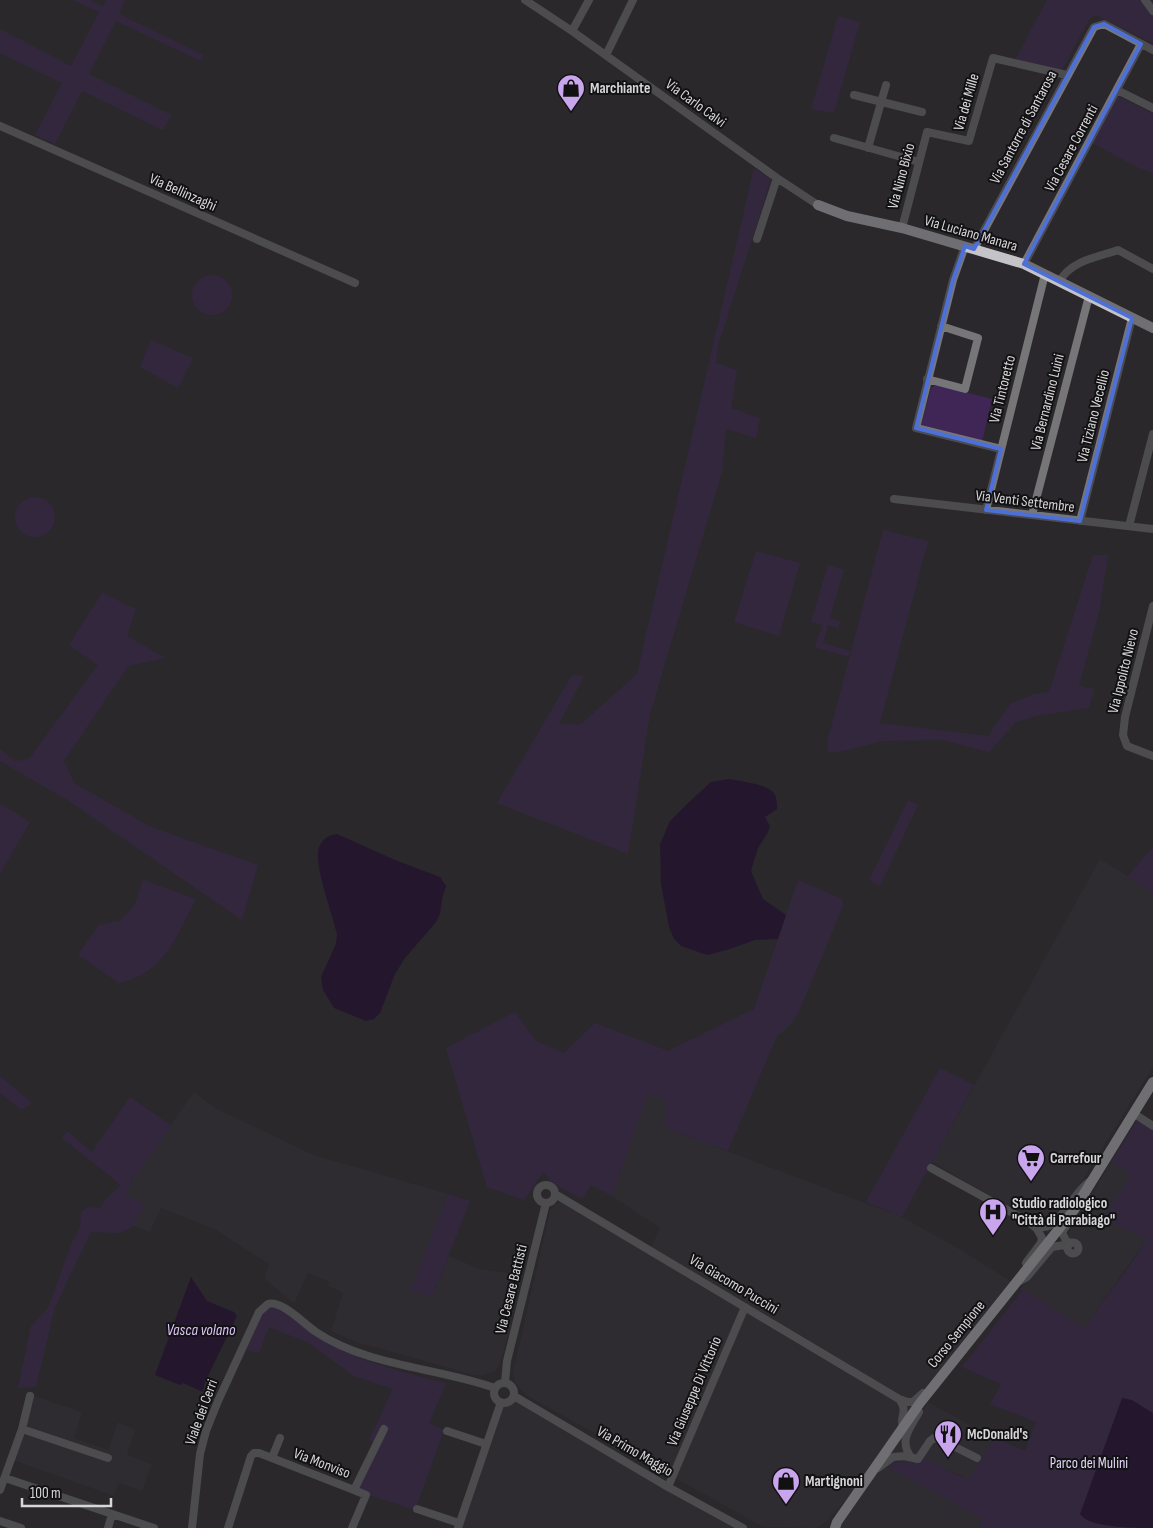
<svg xmlns="http://www.w3.org/2000/svg" width="1153" height="1528" font-family="'Sofia Sans Condensed',sans-serif">
<style>
.built{fill:#332f38}
.green{fill:#3f2656}
.water{fill:#1c0030}
.lines{fill:none;stroke-linecap:round;stroke-linejoin:round}
.minor{stroke:#767578;stroke-width:8}
.major{stroke:#c4c3c7;stroke-width:10}
.marked{fill:none;stroke:#4c70d8;stroke-width:4;stroke-linejoin:round}
.labels{text-anchor:middle;stroke-width:4;stroke-linejoin:round;paint-order:stroke}
.poi-label{font-size:15px;font-weight:bold;fill:#d7d6d8;stroke:#121113;text-anchor:start}
.street-label{font-size:15px;fill:#d7d6d8;stroke:#121113}
.park-label{font-size:15px;fill:#e3d4f5;stroke:#121113}
.water-label{font-size:16px;font-style:italic;fill:#ddc6f8;stroke:#121113}
</style>
<rect width="100%" height="100%" fill="#2a282c"/>
<path class="built" d="M 1100,859 L 1153,892 L 1153,1067 L 1051,1230 L 932,1162 Z
M 194,1092 L 215,1108 L 314,1155 L 448,1194 L 411,1290 L 432,1297 L 449,1256 L 480,1269 L 515,1274 L 506,1320 L 511,1324 L 500,1364 L 495,1371 L 484,1375 L 475,1375 L 356,1342 L 331,1331 L 343,1293 L 328,1286 L 329,1282 L 308,1273 L 294,1304 L 264,1278 L 269,1264 L 216,1230 L 161,1208 L 150,1232 L 133,1226 L 143,1205 L 126,1195 L 132,1180 Z
M 648,1093 L 665,1098 L 666,1128 L 902,1217 L 961,1250 L 1015,1284 L 879,1461 L 828,1520 L 817,1528 L 763,1527 L 526,1395 L 516,1384 L 513,1372 L 550,1211 L 555,1204 L 561,1202 L 648,1253 L 660,1228 L 612,1196 Z
M 1111,1162 L 1132,1173 L 1147,1239 L 1084,1328 L 1020,1289 L 1066,1237 Z
M 28,1394 L 82,1412 L 74,1438 L 108,1450 L 118,1422 L 135,1430 L 127,1455 L 152,1464 L 142,1491 L 119,1483 L 114,1496 L 10,1459 Z
M 514,1398 L 739,1528 L 459,1528 L 502,1404 L 509,1403 Z
M 928,1402 L 994,1438 L 970,1479 L 922,1460 L 914,1464 L 897,1461 L 887,1466 L 983,1519 L 978,1528 L 835,1528 L 902,1434 L 921,1414 Z"/>
<path class="green" d="M 73,0 L 90,0 L 103,6 L 106,0 L 125,0 L 119,14 L 203,55 L 201,61 L 116,21 L 89,74 L 171,115 L 163,130 L 82,91 L 55,144 L 35,135 L 62,83 L 0,53 L 0,29 L 71,66 L 99,12 Z
M 1047,0 L 1153,0 L 1153,43 L 1096,15 L 1090,18 L 1061,72 L 1015,60 Z
M 838,16 L 860,22 L 834,113 L 811,109 Z
M 1117,96 L 1153,114 L 1153,173 L 1139,168 L 1092,143 Z
M 754,168 L 771,179 L 718,346 L 716,363 L 737,370 L 731,408 L 760,418 L 756,438 L 726,429 L 722,472 L 650,714 L 628,854 L 497,803 L 572,675 L 584,676 L 559,724 L 581,724 L 637,674 Z
M192 295a20 20 0 1 1 40 0a20 20 0 1 1-40 0Z
M 151,340 L 193,358 L 178,388 L 140,367 Z
M 936,385 L 992,399 L 982,442 L 921,426 L 931,388 Z
M15 517a20 20 0 1 1 40 0a20 20 0 1 1-40 0Z
M 883,530 L 928,541 L 880,723 L 988,736 L 1010,704 L 1034,694 L 1049,692 L 1093,555 L 1108,555 L 1100,608 L 1079,686 L 1094,689 L 1089,708 L 1036,716 L 1016,722 L 989,752 L 942,740 L 883,741 L 843,751 L 828,753 L 828,739 Z
M 756,551 L 800,563 L 779,636 L 734,622 Z
M 828,565 L 844,570 L 830,618 L 840,621 L 838,628 L 828,625 L 823,643 L 850,651 L 848,657 L 815,647 L 822,625 L 811,622 Z
M 102,593 L 136,609 L 127,636 L 165,658 L 128,666 L 64,761 L 74,783 L 151,827 L 258,865 L 242,920 L 69,801 L 0,761 L 0,749 L 15,761 L 29,759 L 98,665 L 69,645 Z
M 908,800 L 918,805 L 880,886 L 869,880 Z
M 0,804 L 30,822 L 0,874 Z
M 1153,847 L 1153,892 L 1127,877 Z
M 143,880 L 196,899 C 177,935 164,974 119,983 L 78,955 L 99,925 L 120,921 L 135,904 Z
M 798,880 L 842,899 L 843,906 L 798,1014 L 788,1027 L 777,1036 L 728,1151 L 666,1128 L 665,1099 L 648,1093 L 612,1196 L 591,1185 L 582,1199 L 553,1183 L 543,1172 L 524,1200 L 487,1187 L 446,1048 L 515,1012 L 536,1041 L 564,1053 L 595,1023 L 668,1051 L 754,1009 Z
M 940,1068 L 974,1085 L 902,1217 L 866,1202 Z
M 0,1076 L 31,1102 L 29,1106 L 21,1109 L 0,1093 Z
M 130,1097 L 172,1126 L 132,1180 L 126,1195 L 144,1205 L 133,1226 L 120,1233 L 91,1232 L 55,1307 L 36,1387 L 18,1388 L 31,1326 L 48,1308 L 73,1240 L 80,1228 L 81,1212 L 87,1207 L 100,1208 L 106,1199 L 121,1185 L 62,1138 L 67,1131 L 92,1152 Z
M 1138,1119 L 1153,1129 L 1153,1528 L 978,1528 L 983,1519 L 886,1466 C 897,1459 906,1464 917,1463 L 924,1458 L 961,1477 L 966,1477 L 970,1479 L 994,1438 L 1025,1451 L 1036,1422 L 990,1404 L 1001,1384 L 962,1367 L 1022,1291 L 1023,1290 L 1084,1328 L 1131,1264 L 1147,1239 L 1113,1223 L 1110,1221 L 1111,1218 L 1106,1215 L 1132,1174 L 1111,1162 Z
M 448,1194 L 470,1201 L 432,1297 L 411,1290 Z
M 277,1307 C 298,1323 319,1338 342,1350 C 374,1366 411,1374 446,1383 L 429,1423 L 444,1430 L 415,1510 L 352,1489 L 375,1443 L 369,1440 L 393,1389 L 354,1376 L 309,1343 L 269,1327 L 259,1353 L 246,1350 L 261,1315 L 265,1310 Z"/>
<path class="water" d="M 729,779 C 740,781 763,784 772,791 C 777,795 777,803 777,809 L 765,817 L 770,826 L 768,832 L 758,848 L 751,871 L 763,899 L 786,915 L 778,939 L 755,940 L 727,950 L 707,955 L 681,946 L 674,939 L 669,927 L 661,884 L 660,844 L 670,821 L 688,803 L 711,782 Z
M 337,834 L 395,860 L 440,877 L 446,886 L 442,899 L 440,914 L 436,922 L 405,958 L 395,974 L 380,1013 L 374,1019 L 366,1021 L 334,1008 L 323,990 L 321,977 L 336,944 L 337,934 C 332,913 317,874 318,854 C 318,843 326,835 337,834 Z
M 191,1277 L 207,1301 L 234,1312 L 237,1316 L 205,1382 L 203,1392 L 183,1383 L 180,1385 L 155,1375 Z
M 1122,1398 L 1132,1400 L 1153,1413 L 1153,1528 C 1133,1528 1089,1528 1080,1514 Z"/>
<g class="lines">
<path class="minor" d="M 525,0 L 572,31 L 777,178 L 818,205
M 1145,0 L 1153,11
M 572,31 L 589,0
M 606,55 L 633,0
M 1117,90 L 1153,108
M 854,95 L 922,112
M 0,126 L 355,283
M 834,138 L 919,162
M 868,148 L 886,85
M 902,228 L 927,132 L 969,141 L 993,58 L 1067,75
M 757,239 L 777,178
M 965,246 L 953,280 L 916,428 L 1001,449
M 974,249 L 1094,27 L 1104,24 L 1153,50
M 1024,264 L 1141,44
M 1060,281 C 1070,261 1098,257 1118,250 L 1153,269
M 927,379 L 965,389 L 978,338 L 941,326
M 894,499 L 1153,529
M 986,510 L 1045,274
M 1032,515 L 1089,296
M 1080,521 L 1132,318
M 1129,526 L 1153,434
M 1153,606 L 1125,717 L 1123,735 L 1127,746 L 1153,756
M 1133,1113 L 1153,1126
M 931,1168 L 1029,1222 C 1034,1224 1039,1227 1044,1227 C 1060,1227 1075,1189 1092,1180
M537 1194a9 9 0 1 1 18 0a9 9 0 1 1-18 0Z
M 555,1194 L 899,1399 L 908,1402 L 913,1402 L 923,1393
M 1067,1225 L 1062,1232 L 1066,1241 L 1071,1243
M1067.5 1248a5.5 5.5 0 1 1 11 0a5.5 5.5 0 1 1-11 0Z
M 1026,1263 L 1041,1243 L 1042,1238 L 1037,1229 L 1032,1225
M 1018,1282 L 1027,1277 L 1052,1247 L 1064,1245 L 1067,1248
M 505,1382 L 507,1361 L 546,1203
M494 1393a10 10 0 1 1 20 0a10 10 0 1 1-20 0Z
M 514,1396 L 668,1487 L 743,1528
M 899,1399 C 909,1411 899,1416 903,1427
M 22,1429 L 108,1458
M 447,1431 L 486,1444
M 911,1457 C 898,1440 911,1427 919,1412
M 272,1458 L 280,1438
M 878,1468 L 893,1457 L 904,1456 L 918,1459 L 930,1441 L 934,1438 L 939,1439 L 977,1458
M 5,1478 L 154,1528
M 668,1487 L 745,1307
M 0,1490 L 22,1429 L 30,1396
M 417,1509 L 459,1523
M 0,1521 L 21,1528
M 108,1528 L 112,1514
M 192,1528 L 200,1454 L 206,1431 L 218,1401 L 259,1312 L 268,1304 C 282,1300 304,1324 316,1332 C 369,1367 436,1367 495,1388
M 228,1528 L 251,1456 L 254,1453 L 259,1453 L 354,1490 L 384,1429
M 352,1528 L 366,1495 L 354,1490
M 458,1528 L 501,1402"/>
<path class="major" d="M 818,205 L 847,216 L 902,228 L 1024,264 L 1153,328
M 835,1528 L 837,1522 L 920,1403 L 1074,1210 L 1153,1082"/>
</g>
<path d="M0 0H1153V1528H0ZM 1104,24 L 1141,44 L 1024,264 L 1132,318 L 1080,521 L 986,510 L 1001,449 L 916,428 L 953,280 L 965,246 L 974,249 L 1094,27 Z" fill="#2a282c" fill-opacity=".55" fill-rule="evenodd"/>
<path class="marked" d="M 1104,24 L 1141,44 L 1024,264 L 1132,318 L 1080,521 L 986,510 L 1001,449 L 916,428 L 953,280 L 965,246 L 974,249 L 1094,27 Z"/>
<defs>
<g id="shop-pin" transform="scale(1.4375)"><path d="M0 17L-7.5 6A9.5 9.5 0 1 1 7.5 6Z" fill="#c9a5ee" stroke="#121113"/><path d="M-5-2.5h2.3a2.7 3.5 0 0 1 5.4 0H5L5.5 6h-11ZM-1.5-2.5h3a1.5 2.3 0 0 0-3 0Z" fill="#111"/></g>
<g id="supermarket-pin" transform="scale(1.4375)"><path d="M0 17L-7.5 6A9.5 9.5 0 1 1 7.5 6Z" fill="#c9a5ee" stroke="#121113"/><path d="M-6-5.5h2.5l.6 2H6L4.5 2H-2.5L-4.4-4H-6ZM-1.5 3.2a1.3 1.3 0 1 0 .1 0ZM3 3.2a1.3 1.3 0 1 0 .1 0Z" fill="#111"/></g>
<g id="hospital-pin" transform="scale(1.4375)"><path d="M0 17L-7.5 6A9.5 9.5 0 1 1 7.5 6Z" fill="#c9a5ee" stroke="#121113"/><path d="M-5-5h3v3.5h4V-5h3V5h-3V1.5h-4V5h-3Z" fill="#111"/></g>
<g id="restaurant-pin" transform="scale(1.4375)"><path d="M0 17L-7.5 6A9.5 9.5 0 1 1 7.5 6Z" fill="#c9a5ee" stroke="#121113"/><path d="M-5-6h1v4h1v-4h1v4h1v-4h1v5L-1.5 .5V6h-2V.5L-5-1ZM5-6V6H3V1.5H1.5Q1.5-4 5-6Z" fill="#111"/></g>
</defs>
<g fill-rule="evenodd">
<use href="#shop-pin" x="571" y="88"/>
<use href="#supermarket-pin" x="1031" y="1158"/>
<use href="#hospital-pin" x="993" y="1212"/>
<use href="#restaurant-pin" x="948" y="1434"/>
<use href="#shop-pin" x="786" y="1481"/>
</g>
<g class="labels">
<g class="poi-label">
<text x="590" y="93">Marchiante</text>
<text x="1050" y="1163">Carrefour</text>
<text x="1012" y="1208">Studio radiologico<tspan x="1012" dy="17">"Città di Parabiago"</tspan></text>
<text x="967" y="1439">McDonald's</text>
<text x="805" y="1486">Martignoni</text>
</g>
<g class="street-label">
<text transform="translate(966 102) rotate(-74)" y="5">Via dei Mille</text>
<text transform="translate(696 103) rotate(36)" y="5">Via Carlo Calvi</text>
<text transform="translate(1023 127) rotate(-62)" y="5">Via Santorre di Santarosa</text>
<text transform="translate(1071 148) rotate(-62)" y="5">Via Cesare Correnti</text>
<text transform="translate(901 176) rotate(-75)" y="5">Via Nino Bixio</text>
<text transform="translate(183 192) rotate(24)" y="5">Via Bellinzaghi</text>
<text transform="translate(971 233) rotate(16)" y="5">Via Luciano Manara</text>
<text transform="translate(1002 389) rotate(-76)" y="5">Via Tintoretto</text>
<text transform="translate(1047 402) rotate(-76)" y="5">Via Bernardino Luini</text>
<text transform="translate(1093 416) rotate(-76)" y="5">Via Tiziano Vecellio</text>
<text transform="translate(1025 501) rotate(7)" y="5">Via Venti Settembre</text>
<text transform="translate(1123 671) rotate(-76)" y="5">Via Ippolito Nievo</text>
<text transform="translate(734 1284) rotate(31)" y="5">Via Giacomo Puccini</text>
<text transform="translate(511 1289) rotate(-76)" y="5">Via Cesare Battisti</text>
<text transform="translate(956 1334) rotate(-51)" y="5">Corso Sempione</text>
<text transform="translate(694 1391) rotate(-67)" y="5">Via Giuseppe Di Vittorio</text>
<text transform="translate(201 1412) rotate(-70)" y="5">Viale dei Cerri</text>
<text transform="translate(635 1451) rotate(30)" y="5">Via Primo Maggio</text>
<text transform="translate(322 1463) rotate(21)" y="5">Via Monviso</text>
</g>
<g class="park-label">
<text x="1089" y="1468">Parco dei Mulini</text>
</g>
<g class="water-label">
<text x="201" y="1335">Vasca volano</text>
</g>
</g>
<path d="M22 1498v8h89v-8" fill="none" stroke="#d7d6d8" stroke-width="2.5"/>
<text x="30" y="1498" font-size="15" fill="#d7d6d8" stroke="#121113" stroke-width="4" paint-order="stroke">100 m</text>
</svg>
